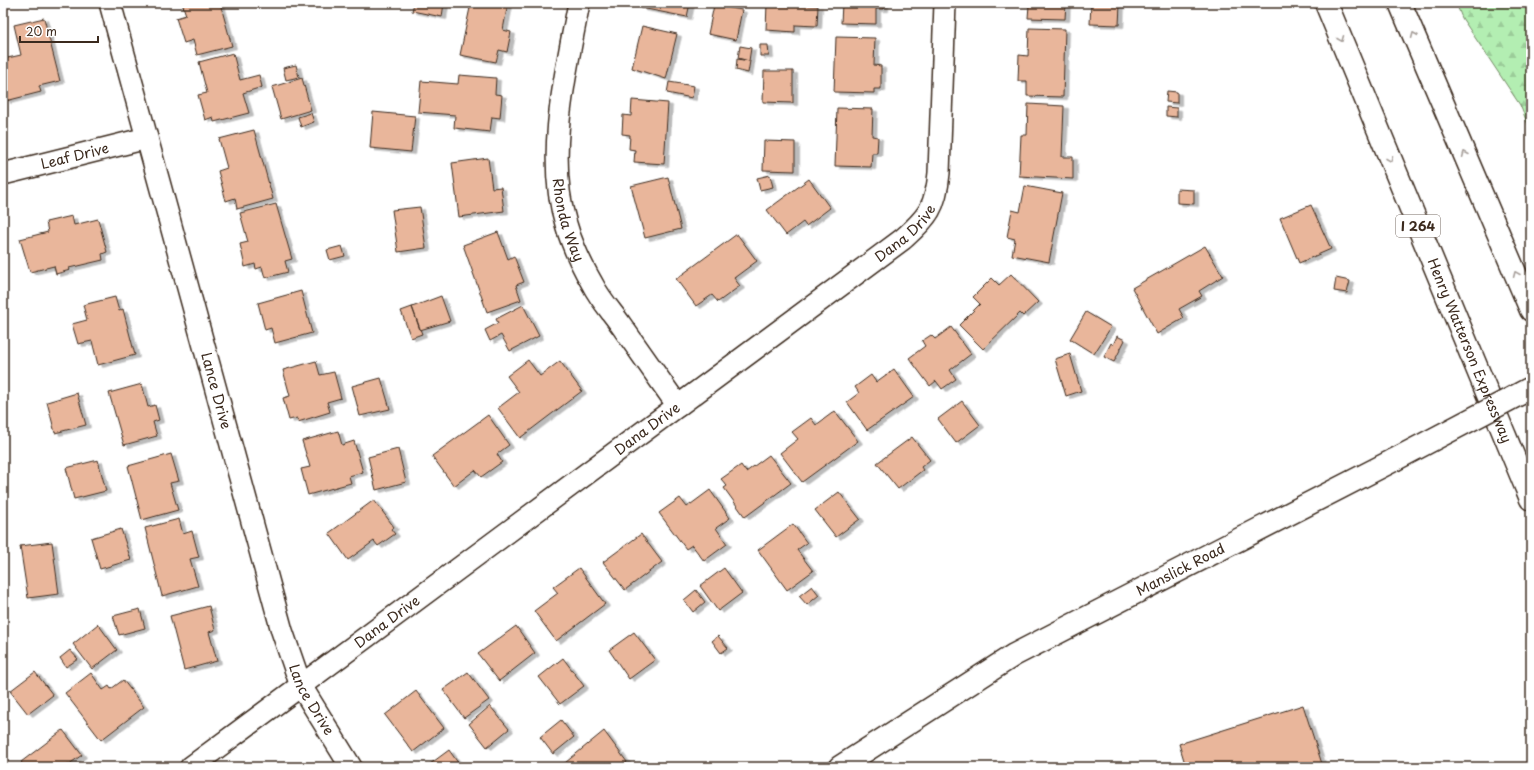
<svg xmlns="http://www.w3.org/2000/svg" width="1534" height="770" font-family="'Playpen Sans',sans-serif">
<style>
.forest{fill:url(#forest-firs);stroke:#778c68}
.building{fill:#e9b69b;stroke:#3b2a1e;filter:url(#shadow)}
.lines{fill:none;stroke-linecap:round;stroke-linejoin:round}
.minor-casing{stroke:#3b2a1e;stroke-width:24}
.secondary-casing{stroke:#3b2a1e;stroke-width:25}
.motorway-casing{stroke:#3b2a1e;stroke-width:25}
.minor{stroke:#fff;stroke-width:21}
.secondary{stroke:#fff;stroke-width:22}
.motorway{stroke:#fff;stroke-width:22}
.secondary-bridge-casing{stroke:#3b2a1e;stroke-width:25;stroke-linecap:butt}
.secondary-bridge{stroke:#fff;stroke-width:22}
.oneway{stroke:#a79f9a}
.labels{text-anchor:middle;stroke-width:3.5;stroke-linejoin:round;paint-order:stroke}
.shield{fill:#fff;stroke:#766a62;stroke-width:1}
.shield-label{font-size:13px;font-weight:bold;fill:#3b2a1e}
.street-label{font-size:14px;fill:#3b2a1e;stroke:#fff}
</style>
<defs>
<pattern id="forest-firs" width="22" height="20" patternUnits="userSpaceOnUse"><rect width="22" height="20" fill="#b3eeb2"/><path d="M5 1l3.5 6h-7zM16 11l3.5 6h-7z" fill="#9bcc99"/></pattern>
<filter id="shadow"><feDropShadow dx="4.5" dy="2.5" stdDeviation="0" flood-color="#0004"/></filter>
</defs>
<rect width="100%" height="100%" fill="#fff"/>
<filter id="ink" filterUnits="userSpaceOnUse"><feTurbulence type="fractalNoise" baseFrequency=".025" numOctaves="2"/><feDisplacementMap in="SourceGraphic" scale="8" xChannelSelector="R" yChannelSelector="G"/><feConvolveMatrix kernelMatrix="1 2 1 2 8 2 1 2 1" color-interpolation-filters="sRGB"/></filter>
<g filter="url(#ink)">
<path class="forest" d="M 1456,3 L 1531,3 L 1531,132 L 1520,105 L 1462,18 Z"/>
<path class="building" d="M 182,3 L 220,3 L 232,46 L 197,55 L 193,40 L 184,43 L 176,18 L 186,15 Z
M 414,3 L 444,3 L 442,17 L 412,11 Z
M 471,3 L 508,3 L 503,30 L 511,32 L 507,52 L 499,50 L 496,62 L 460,55 Z
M 642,3 L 690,3 L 687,17 L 641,8 Z
M 767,3 L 796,3 L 796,5 L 818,6 L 817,26 L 795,25 L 795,32 L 766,30 Z
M 842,3 L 884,3 L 884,9 L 876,9 L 876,24 L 841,23 Z
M 1019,3 L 1066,3 L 1065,19 L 1028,18 L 1029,5 Z
M 1091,3 L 1120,5 L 1119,25 L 1090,24 Z
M 714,5 L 742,10 L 736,40 L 708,34 Z
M 44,18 L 60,81 L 39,86 L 41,92 L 6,101 L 3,90 L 3,59 L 21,55 L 14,25 Z
M 642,26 L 677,34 L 666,79 L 632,68 Z
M 1029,28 L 1065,29 L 1063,97 L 1027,96 L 1027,81 L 1018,81 L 1019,55 L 1028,56 Z
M 836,37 L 875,38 L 874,65 L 881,66 L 881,89 L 874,89 L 874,93 L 834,92 Z
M 760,45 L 768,45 L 769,56 L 760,56 Z
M 740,46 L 751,48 L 749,61 L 738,58 Z
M 233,53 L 240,80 L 259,75 L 262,87 L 243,93 L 249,113 L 214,122 L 213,117 L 205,120 L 198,95 L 207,93 L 199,62 Z
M 737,59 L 750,61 L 748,73 L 736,70 Z
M 296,65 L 299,77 L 286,80 L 283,68 Z
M 764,71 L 793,71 L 793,103 L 763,102 Z
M 459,75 L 496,78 L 495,94 L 502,95 L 500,118 L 492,117 L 490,132 L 454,128 L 455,115 L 418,112 L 421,81 L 458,84 Z
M 302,78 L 311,110 L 281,119 L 272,87 Z
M 669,82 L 694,86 L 692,98 L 667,93 Z
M 1167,91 L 1177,92 L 1177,103 L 1166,102 Z
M 632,100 L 668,103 L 664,164 L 634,162 L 635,150 L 629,149 L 630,135 L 622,134 L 623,115 L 631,116 Z
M 1028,104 L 1064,106 L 1062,157 L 1073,157 L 1073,179 L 1019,176 L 1021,135 L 1027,135 Z
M 1166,107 L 1177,108 L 1177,117 L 1166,116 Z
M 837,108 L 873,109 L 872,136 L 878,137 L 877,153 L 872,153 L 871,167 L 835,166 Z
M 373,112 L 415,116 L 411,152 L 370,148 Z
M 311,113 L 314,122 L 301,127 L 298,117 Z
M 254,130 L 273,199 L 237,209 L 235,198 L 226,201 L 218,171 L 227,168 L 219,139 Z
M 764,141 L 795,142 L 795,171 L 763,170 Z
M 488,158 L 492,188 L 501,187 L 504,211 L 459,217 L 452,163 Z
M 770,175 L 773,187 L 760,190 L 757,178 Z
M 668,177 L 681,229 L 645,238 L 631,186 Z
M 809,179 L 830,208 L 806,226 L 803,222 L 786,235 L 767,210 Z
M 1025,186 L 1062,193 L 1049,262 L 1012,255 L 1015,239 L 1007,237 L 1012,210 L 1020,212 Z
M 1177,189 L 1194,190 L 1194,204 L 1177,203 Z
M 276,204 L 292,259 L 285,261 L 288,272 L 265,278 L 262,267 L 256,269 L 255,264 L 245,267 L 240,244 L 248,242 L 240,213 Z
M 1311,205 L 1331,249 L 1299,263 L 1280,218 Z
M 420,207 L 426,248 L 398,252 L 392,210 Z
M 72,216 L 74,225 L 98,219 L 107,252 L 102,254 L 103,260 L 69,268 L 70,270 L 56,274 L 54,266 L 30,272 L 20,239 L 48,232 L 46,222 Z
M 498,232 L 508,259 L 514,256 L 524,282 L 516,285 L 521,300 L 487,312 L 463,245 Z
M 737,234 L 757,261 L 734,278 L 740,286 L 718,302 L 712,295 L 696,306 L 676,279 Z
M 342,246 L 345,256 L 330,260 L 327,250 Z
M 1205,246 L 1223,276 L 1199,291 L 1202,296 L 1179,309 L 1184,318 L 1157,334 L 1132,288 Z
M 1011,274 L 1038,302 L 1023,316 L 1020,313 L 983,349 L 959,325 L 980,304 L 973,297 L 992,278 L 999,285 Z
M 1336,278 L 1350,281 L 1347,293 L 1334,291 Z
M 301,291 L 312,333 L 275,343 L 271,328 L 265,330 L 258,303 Z
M 441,296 L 450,321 L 420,330 L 412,307 Z
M 115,297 L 119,311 L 123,309 L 135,355 L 98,365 L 92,341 L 78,344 L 72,324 L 87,320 L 83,305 Z
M 523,305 L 539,336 L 510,351 L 501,335 L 490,341 L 485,330 L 498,323 L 496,319 Z
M 412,307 L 422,334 L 411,338 L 401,311 Z
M 1086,312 L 1111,327 L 1094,354 L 1070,339 Z
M 951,327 L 971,354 L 950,370 L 956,379 L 942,389 L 936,381 L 930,386 L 909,358 L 925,346 L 922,341 L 931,335 L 935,339 Z
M 1117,336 L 1125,340 L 1114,362 L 1104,357 L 1111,343 L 1113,345 Z
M 1070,354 L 1081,391 L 1066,396 L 1055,359 Z
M 528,360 L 540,376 L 560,361 L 582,391 L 520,438 L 498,408 L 519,392 L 507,376 Z
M 316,361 L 320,375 L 334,372 L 341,398 L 327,402 L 330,412 L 298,422 L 297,418 L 289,420 L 283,398 L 290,396 L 283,370 Z
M 894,369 L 914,397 L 867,430 L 847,402 L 859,393 L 855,387 L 871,375 L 876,382 Z
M 381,378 L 390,409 L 360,416 L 352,386 Z
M 142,384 L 148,407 L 155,405 L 159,420 L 153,422 L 157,436 L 124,445 L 109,393 Z
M 77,393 L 86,425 L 55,433 L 47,402 Z
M 962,401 L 980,425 L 956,443 L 938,419 Z
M 835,411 L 858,441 L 802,482 L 780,453 L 798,439 L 792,432 L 811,418 L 816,425 Z
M 488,415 L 509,445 L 497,454 L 502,462 L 481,477 L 475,470 L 454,486 L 432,456 Z
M 338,431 L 342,445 L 354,441 L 363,472 L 349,476 L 351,483 L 308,495 L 301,469 L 310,467 L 302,441 Z
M 912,437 L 930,460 L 921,467 L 923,470 L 898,489 L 877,463 Z
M 398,449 L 406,482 L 376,490 L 368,457 Z
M 171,454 L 179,481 L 170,483 L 178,510 L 142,520 L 128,466 Z
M 769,455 L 791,483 L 745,517 L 724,488 L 727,486 L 721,479 L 741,465 L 746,472 Z
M 98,460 L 106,491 L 74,499 L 66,468 Z
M 710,490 L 730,518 L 716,528 L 727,544 L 704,561 L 692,545 L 686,549 L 659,513 L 680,498 L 687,507 Z
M 839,492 L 860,519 L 836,537 L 815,510 Z
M 374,500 L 394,527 L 391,529 L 395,534 L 378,546 L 374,541 L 348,560 L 329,533 Z
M 179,519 L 183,534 L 192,531 L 199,557 L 190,559 L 198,586 L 162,596 L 145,528 Z
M 793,524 L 807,543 L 797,550 L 813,571 L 787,590 L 758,550 Z
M 121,529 L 131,560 L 100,569 L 91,538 Z
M 641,534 L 662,562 L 625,590 L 603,562 Z
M 52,542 L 59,594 L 28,598 L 20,546 Z
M 579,568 L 605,604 L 556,641 L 534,611 L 558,593 L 553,587 Z
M 724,568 L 742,593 L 718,611 L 700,586 Z
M 812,586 L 819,595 L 807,605 L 799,596 Z
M 696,590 L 705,602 L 693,612 L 684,600 Z
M 209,606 L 215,630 L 209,632 L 217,661 L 184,670 L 170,616 Z
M 140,609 L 145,628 L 119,635 L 113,616 Z
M 98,624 L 117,650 L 92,669 L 73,644 Z
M 516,626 L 535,653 L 499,681 L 478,654 Z
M 634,632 L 655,660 L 629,679 L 609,650 Z
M 718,636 L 728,648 L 721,653 L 712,641 Z
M 70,650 L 78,659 L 66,667 L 60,658 Z
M 563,658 L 584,686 L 560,704 L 539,677 Z
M 35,672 L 53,695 L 28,714 L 10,691 Z
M 468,672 L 489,700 L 464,718 L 443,690 Z
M 91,673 L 103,690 L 109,686 L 111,689 L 123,680 L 144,707 L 101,740 L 65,693 Z
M 416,691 L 444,728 L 413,752 L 385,715 Z
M 1303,705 L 1323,767 L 1186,767 L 1179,744 Z
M 490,706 L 509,729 L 487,747 L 469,724 Z
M 561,720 L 574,737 L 553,754 L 540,737 Z
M 63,730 L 82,755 L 65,767 L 25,767 L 21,762 Z
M 604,731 L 627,762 L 621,767 L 560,767 Z
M 449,750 L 461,767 L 426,767 Z"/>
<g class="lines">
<g class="minor-casing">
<g id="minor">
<path id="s1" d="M 110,3 L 282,631 L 301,686 L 351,767"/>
<path id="s2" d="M 579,3 C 566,71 545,156 566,224 C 572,246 582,266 593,285 C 600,299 612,312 621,325 C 640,352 659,379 678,406"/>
<path id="s3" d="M 3,174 L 147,138"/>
<path id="s4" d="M 191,767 L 903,239 C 928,217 936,207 939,173 L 945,3"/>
</g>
</g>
<g class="secondary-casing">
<g id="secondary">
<path id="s5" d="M 840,767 L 1014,655 L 1394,460"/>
</g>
</g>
<g class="motorway-casing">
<g id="motorway">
<path id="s6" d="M 1326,3 L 1531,499"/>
<path d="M 1400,3 L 1531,310"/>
</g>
</g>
<use href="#minor" class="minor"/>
<use href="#secondary" class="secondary"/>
<use href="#motorway" class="motorway"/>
<g class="secondary-bridge-casing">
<path id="secondary-bridge" d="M 1394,460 L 1531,388"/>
</g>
<use href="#secondary-bridge" class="secondary-bridge"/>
</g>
<defs><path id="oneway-chevron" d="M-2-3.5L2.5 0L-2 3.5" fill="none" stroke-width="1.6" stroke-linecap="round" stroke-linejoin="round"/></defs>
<g class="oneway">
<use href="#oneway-chevron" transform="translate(1414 35) rotate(-113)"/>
<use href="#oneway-chevron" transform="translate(1341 39) rotate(68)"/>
<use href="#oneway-chevron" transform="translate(1465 154) rotate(-113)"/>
<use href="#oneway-chevron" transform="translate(1390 159) rotate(68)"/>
<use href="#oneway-chevron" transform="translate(1516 274) rotate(-113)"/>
</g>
</g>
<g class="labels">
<rect class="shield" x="1396" y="215" width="44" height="22" rx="3"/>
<g class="shield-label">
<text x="1418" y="231">I 264</text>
</g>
<g class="street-label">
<text dy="5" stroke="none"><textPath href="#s3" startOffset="74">Leaf Drive</textPath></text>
<text dy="5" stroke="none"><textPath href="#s2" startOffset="220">Rhonda Way</textPath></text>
<text dy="5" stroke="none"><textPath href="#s4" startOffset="892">Dana Drive</textPath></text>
<text dy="5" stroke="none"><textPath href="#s6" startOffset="376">Henry Watterson Expressway</textPath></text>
<text dy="5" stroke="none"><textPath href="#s1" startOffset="402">Lance Drive</textPath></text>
<text dy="5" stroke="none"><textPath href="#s4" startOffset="568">Dana Drive</textPath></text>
<text dy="5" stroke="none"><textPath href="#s5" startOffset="394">Manslick Road</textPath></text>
<text dy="5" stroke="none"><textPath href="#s4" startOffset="244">Dana Drive</textPath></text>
<text dy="5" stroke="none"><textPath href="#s1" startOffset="726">Lance Drive</textPath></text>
</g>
</g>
<rect width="1534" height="770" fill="none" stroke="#fff" stroke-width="16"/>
<rect x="8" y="8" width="1518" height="754" fill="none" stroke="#3b2a1e" stroke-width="1.5" filter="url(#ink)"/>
<path d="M20 36v6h78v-6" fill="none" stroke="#3b2a1e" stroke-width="2"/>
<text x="26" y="36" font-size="12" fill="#3b2a1e" stroke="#ffffff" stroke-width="3" paint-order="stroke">20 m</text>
</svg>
